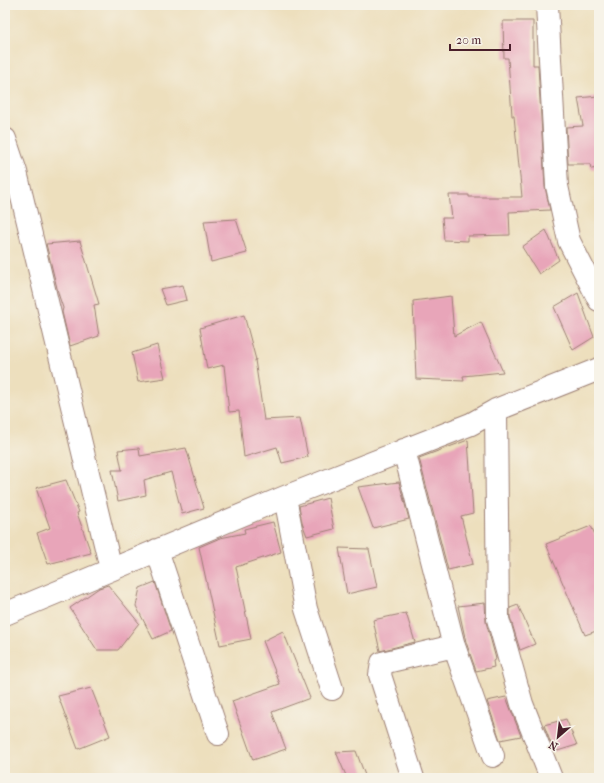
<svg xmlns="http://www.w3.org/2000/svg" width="604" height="783" font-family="'IM FELL French Canon',serif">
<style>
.building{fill:#e8a5b9}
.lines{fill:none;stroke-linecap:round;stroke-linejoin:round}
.minor-casing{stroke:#9c7f74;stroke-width:24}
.minor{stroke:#fff;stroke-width:22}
</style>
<rect width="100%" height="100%" fill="#f7f3e8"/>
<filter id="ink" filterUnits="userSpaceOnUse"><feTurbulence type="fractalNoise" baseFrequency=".025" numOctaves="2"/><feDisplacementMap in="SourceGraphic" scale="8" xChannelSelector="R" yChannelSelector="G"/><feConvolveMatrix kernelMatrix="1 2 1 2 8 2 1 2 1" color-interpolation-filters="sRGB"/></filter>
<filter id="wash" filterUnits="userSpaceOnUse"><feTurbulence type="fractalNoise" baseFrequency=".012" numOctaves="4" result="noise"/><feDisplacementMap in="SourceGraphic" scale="16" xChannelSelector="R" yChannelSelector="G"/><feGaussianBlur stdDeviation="0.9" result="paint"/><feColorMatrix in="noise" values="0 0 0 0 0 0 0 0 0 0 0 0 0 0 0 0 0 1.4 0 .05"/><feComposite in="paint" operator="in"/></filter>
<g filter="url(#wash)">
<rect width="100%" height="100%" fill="#eddfbd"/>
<g id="blocks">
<path class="building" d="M 503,21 L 533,21 L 533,65 L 538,65 L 545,187 L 550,210 L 509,212 L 510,235 L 468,236 L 468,241 L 444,240 L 442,218 L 452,218 L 449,195 L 469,195 L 469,197 L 522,197 L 514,116 L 512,116 L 508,58 L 504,58 Z
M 599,96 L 599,168 L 591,169 L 590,164 L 568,164 L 566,127 L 583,126 L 578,98 Z
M 236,219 L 247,253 L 211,262 L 204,221 Z
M 546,230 L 559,260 L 539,274 L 522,247 Z
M 80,241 L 99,304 L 94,305 L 99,336 L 70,346 L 62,312 L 63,308 L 59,296 L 46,244 Z
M 183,285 L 187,300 L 166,305 L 160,289 Z
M 578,293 L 594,337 L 573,350 L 554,307 Z
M 451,296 L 454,336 L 481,322 L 503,372 L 463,376 L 464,381 L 416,379 L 413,301 Z
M 244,315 L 256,360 L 255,360 L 264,420 L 300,418 L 308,457 L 282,463 L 277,447 L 244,457 L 239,411 L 229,412 L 224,365 L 207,369 L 200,328 Z
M 157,345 L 165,378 L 138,382 L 132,353 Z
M 468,440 L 473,513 L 461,516 L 473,564 L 448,570 L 419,458 Z
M 139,448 L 140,456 L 186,448 L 204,508 L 182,514 L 171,472 L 144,480 L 146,495 L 118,501 L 112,470 L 122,470 L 118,450 Z
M 66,480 L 79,512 L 77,513 L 91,553 L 48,564 L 37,533 L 50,528 L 36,488 Z
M 399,482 L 409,519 L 373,528 L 358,487 Z
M 328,498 L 334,529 L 307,536 L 302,523 L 299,506 Z
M 273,522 L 281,552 L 236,567 L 251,639 L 220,645 L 199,547 L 220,538 L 245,533 L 244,529 Z
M 591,526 L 599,543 L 599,630 L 585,635 L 546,544 Z
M 339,548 L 369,549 L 377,587 L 347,594 Z
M 155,582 L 171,631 L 153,639 L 136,606 L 140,588 Z
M 108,585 L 139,623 L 118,650 L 97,650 L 70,608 L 99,588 Z
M 485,603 L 486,622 L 496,659 L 493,661 L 494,667 L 476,671 L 466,642 L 458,606 Z
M 518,605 L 535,644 L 520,650 L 510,617 L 510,608 Z
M 406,613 L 415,642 L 380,651 L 373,620 Z
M 283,631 L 310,698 L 272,712 L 286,749 L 253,760 L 232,701 L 280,684 L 263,641 Z
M 91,688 L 110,736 L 78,749 L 58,696 Z
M 506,697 L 521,736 L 500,740 L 487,701 Z
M 566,719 L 577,745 L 554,752 L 544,725 Z
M 356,751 L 366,778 L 347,778 L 336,752 Z"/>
</g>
</g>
<g filter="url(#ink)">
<use href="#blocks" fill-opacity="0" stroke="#9c7f74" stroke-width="1"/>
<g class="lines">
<g class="minor-casing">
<path id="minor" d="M 547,5 L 557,186 L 569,241 L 599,300
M 5,139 L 16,172 L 111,569
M 496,410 L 498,619 L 522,704 L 551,778
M 404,450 L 454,646 L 493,756
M 285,497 L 306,609 L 332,689
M 157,550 L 218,734
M 5,614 L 285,497 L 471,424 L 496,410 L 599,369
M 413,778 L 380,675 L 382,663 L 454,646"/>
</g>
<use href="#minor" class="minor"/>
</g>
</g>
<rect width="604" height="783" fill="none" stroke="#f7f3e8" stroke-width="20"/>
<g transform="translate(558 737) rotate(208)" stroke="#f7f3e8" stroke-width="3" paint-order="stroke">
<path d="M0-3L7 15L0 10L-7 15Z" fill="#4a1f2b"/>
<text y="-6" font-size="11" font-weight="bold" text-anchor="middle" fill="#4a1f2b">N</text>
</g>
<path d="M450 44v6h60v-6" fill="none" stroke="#4a1f2b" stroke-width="2"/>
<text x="456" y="44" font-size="12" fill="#4a1f2b" stroke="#f7f3e8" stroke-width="3" paint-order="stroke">20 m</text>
</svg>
